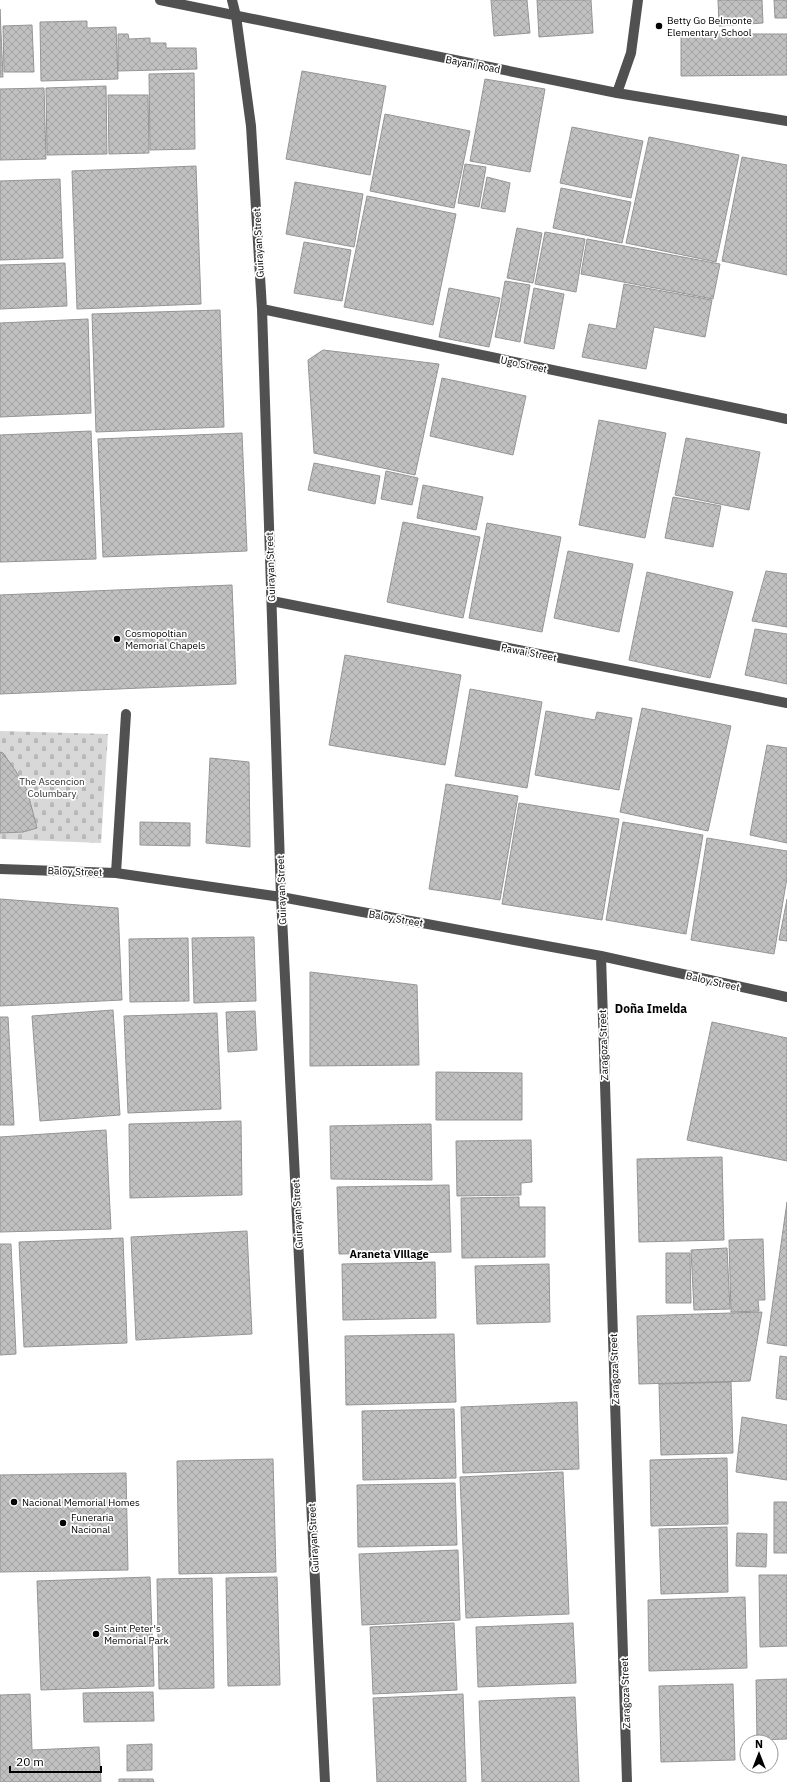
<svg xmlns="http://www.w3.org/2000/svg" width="787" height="1782" font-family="'IBM Plex Sans',sans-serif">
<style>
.cemetery{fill:url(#cemetery-stones)}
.building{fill:url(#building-cross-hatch);stroke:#959595}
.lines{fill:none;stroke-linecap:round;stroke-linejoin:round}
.minor{stroke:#515151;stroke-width:10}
.poi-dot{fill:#000;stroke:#fff;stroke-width:1.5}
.labels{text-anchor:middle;stroke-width:3.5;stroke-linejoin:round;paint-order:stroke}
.poi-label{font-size:10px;fill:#000;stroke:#fff;text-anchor:start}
.street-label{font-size:10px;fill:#000;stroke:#fff}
.park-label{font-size:10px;fill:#2f2f2f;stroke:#fff}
.neighbourhood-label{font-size:11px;font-weight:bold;fill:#000;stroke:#fff}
.quarter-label{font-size:12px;font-weight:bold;fill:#000;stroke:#fff}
</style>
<defs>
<pattern id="cemetery-stones" width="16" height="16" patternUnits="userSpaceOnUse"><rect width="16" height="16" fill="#d8d8d8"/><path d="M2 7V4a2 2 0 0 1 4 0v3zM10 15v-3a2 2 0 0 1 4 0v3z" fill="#b8b8b8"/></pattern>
<pattern id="building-cross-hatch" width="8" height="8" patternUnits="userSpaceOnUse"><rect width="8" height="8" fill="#c0c0c0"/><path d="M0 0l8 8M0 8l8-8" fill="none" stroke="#a3a3a3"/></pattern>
</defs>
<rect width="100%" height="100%" fill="#fff"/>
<path class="cemetery" d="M 0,731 L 108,734 L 101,843 L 0,839 Z"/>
<path class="building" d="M 491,0 L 527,0 L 530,33 L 494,36 Z
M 537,0 L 591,0 L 593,33 L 539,37 Z
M 718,0 L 762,0 L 763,23 L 719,26 Z
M 774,0 L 787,0 L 787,18 L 775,18 Z
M 0,9 L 3,77 L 0,77 Z
M 87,21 L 87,28 L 116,27 L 118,79 L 41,81 L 40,22 Z
M 32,25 L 34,72 L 4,72 L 3,26 Z
M 118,34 L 128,34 L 129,39 L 150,38 L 150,43 L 166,43 L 166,48 L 196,48 L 197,69 L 118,71 Z
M 681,34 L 787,34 L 787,75 L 681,76 Z
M 302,71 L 386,86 L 370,175 L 286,159 Z
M 194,73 L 195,149 L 150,150 L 149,74 Z
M 485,79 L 545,89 L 530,172 L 470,161 Z
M 106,86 L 107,154 L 47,155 L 46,88 Z
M 44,88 L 46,159 L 0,160 L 0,89 Z
M 108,95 L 148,95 L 149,153 L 109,154 Z
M 385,114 L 470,131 L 454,208 L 370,191 Z
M 572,127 L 643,141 L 631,198 L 560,183 Z
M 649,137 L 739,155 L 716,262 L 626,243 Z
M 742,157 L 787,165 L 787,275 L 722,261 Z
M 465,164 L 486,167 L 479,207 L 458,203 Z
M 196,166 L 201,304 L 77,309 L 72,171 Z
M 487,177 L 510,183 L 505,212 L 481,208 Z
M 60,179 L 63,258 L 0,260 L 0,181 Z
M 295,182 L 363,194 L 354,247 L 286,234 Z
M 561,188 L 631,202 L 622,243 L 553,228 Z
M 367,196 L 456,214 L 433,325 L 344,307 Z
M 517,228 L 542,233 L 533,283 L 507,278 Z
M 545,232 L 585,239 L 576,292 L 535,284 Z
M 587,239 L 720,264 L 713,299 L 581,274 Z
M 304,242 L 351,250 L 342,301 L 294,293 Z
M 65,263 L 67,306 L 0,309 L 0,265 Z
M 505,281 L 530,285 L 520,342 L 495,337 Z
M 624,284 L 712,300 L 705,337 L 654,327 L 646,369 L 582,357 L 589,324 L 616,329 Z
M 449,288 L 500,298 L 489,347 L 439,337 Z
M 534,288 L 564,294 L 554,349 L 524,343 Z
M 220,310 L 224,427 L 96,432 L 92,314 Z
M 88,319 L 91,413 L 0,417 L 0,323 Z
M 323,350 L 439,364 L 415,475 L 314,453 L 308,360 Z
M 442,378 L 526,396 L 513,455 L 430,436 Z
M 599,420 L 666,433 L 645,538 L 579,525 Z
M 91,431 L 96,559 L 0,562 L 0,435 Z
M 242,433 L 247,551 L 103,557 L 98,439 Z
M 686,438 L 760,452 L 749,510 L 675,495 Z
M 314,463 L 380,476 L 375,504 L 308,490 Z
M 386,471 L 418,478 L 412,505 L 381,499 Z
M 423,485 L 483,497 L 476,530 L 417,518 Z
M 673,497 L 721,506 L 713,547 L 665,538 Z
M 403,522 L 480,537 L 463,618 L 387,602 Z
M 487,523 L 561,537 L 542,632 L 469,618 Z
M 568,551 L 633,564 L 619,632 L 554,618 Z
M 766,571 L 787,574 L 787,627 L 752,621 Z
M 647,572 L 733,592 L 710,678 L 629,660 Z
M 232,585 L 236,684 L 0,694 L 0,595 Z
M 755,629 L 787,634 L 787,684 L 745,675 Z
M 345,655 L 461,675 L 445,765 L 329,745 Z
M 470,689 L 542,702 L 527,788 L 455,776 Z
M 642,708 L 731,726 L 708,831 L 620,812 Z
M 546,711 L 595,720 L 597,712 L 632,718 L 619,790 L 535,775 Z
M 767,745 L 787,748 L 787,843 L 750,835 Z
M 0,752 L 3,753 L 15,770 L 27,790 L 37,828 L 23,832 L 0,833 Z
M 210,758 L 249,762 L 250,847 L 206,843 Z
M 446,784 L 518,796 L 500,900 L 429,889 Z
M 519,803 L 619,819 L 602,920 L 502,904 Z
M 140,822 L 190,823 L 190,846 L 140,845 Z
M 623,822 L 703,835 L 686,934 L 606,920 Z
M 707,838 L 787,851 L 787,878 L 774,954 L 691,940 Z
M 0,899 L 118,908 L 122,1000 L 0,1006 Z
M 787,899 L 787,941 L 779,940 Z
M 254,937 L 256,1001 L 194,1003 L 192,938 Z
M 188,938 L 189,1001 L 130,1002 L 129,939 Z
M 310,972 L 417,985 L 419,1065 L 310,1066 Z
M 113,1010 L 120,1115 L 40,1121 L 32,1016 Z
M 255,1011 L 257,1050 L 228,1052 L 226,1012 Z
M 217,1013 L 221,1109 L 128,1113 L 124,1016 Z
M 0,1017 L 8,1017 L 14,1125 L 0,1125 Z
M 712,1022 L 787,1038 L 787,1161 L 687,1140 Z
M 436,1072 L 522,1073 L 522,1120 L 436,1120 Z
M 241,1121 L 242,1195 L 130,1198 L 129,1124 Z
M 431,1124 L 432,1180 L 331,1179 L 330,1126 Z
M 106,1130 L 111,1229 L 0,1232 L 0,1137 Z
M 531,1140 L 532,1182 L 521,1183 L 521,1195 L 457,1196 L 456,1141 Z
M 722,1157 L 724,1240 L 639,1242 L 637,1159 Z
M 449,1185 L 451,1252 L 339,1254 L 337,1187 Z
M 519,1197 L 519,1207 L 545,1207 L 545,1257 L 462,1258 L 461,1198 Z
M 787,1202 L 787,1346 L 767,1343 Z
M 247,1231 L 252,1334 L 136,1340 L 131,1237 Z
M 123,1238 L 127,1343 L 24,1347 L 19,1242 Z
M 763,1239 L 765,1300 L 758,1300 L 759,1311 L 731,1312 L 729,1240 Z
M 0,1244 L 11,1244 L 16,1354 L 0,1355 Z
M 727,1248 L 730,1309 L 694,1310 L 691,1250 Z
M 666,1253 L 690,1253 L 691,1303 L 666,1303 Z
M 435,1262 L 436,1318 L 343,1320 L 342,1264 Z
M 549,1264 L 550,1322 L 477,1324 L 475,1266 Z
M 762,1312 L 750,1381 L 639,1384 L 637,1316 Z
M 454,1334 L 456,1402 L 346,1405 L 345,1336 Z
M 780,1356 L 787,1357 L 787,1400 L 776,1398 Z
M 731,1382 L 733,1453 L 661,1455 L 659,1384 Z
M 577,1402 L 579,1469 L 463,1473 L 461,1407 Z
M 454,1409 L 456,1478 L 363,1480 L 362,1411 Z
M 742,1417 L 787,1425 L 787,1480 L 736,1472 Z
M 727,1458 L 728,1524 L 651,1526 L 650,1460 Z
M 273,1459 L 276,1572 L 179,1574 L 177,1461 Z
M 563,1472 L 569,1614 L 466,1618 L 460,1477 Z
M 126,1473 L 128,1570 L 0,1572 L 0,1475 Z
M 455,1483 L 457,1545 L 358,1547 L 357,1485 Z
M 774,1502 L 787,1502 L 787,1553 L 774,1553 Z
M 727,1527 L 728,1592 L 661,1594 L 659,1529 Z
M 737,1533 L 767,1534 L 766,1567 L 736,1566 Z
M 458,1550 L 460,1620 L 362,1625 L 359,1554 Z
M 759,1575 L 787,1575 L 787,1646 L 760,1647 Z
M 150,1577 L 154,1686 L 41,1690 L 37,1581 Z
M 277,1577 L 280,1685 L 228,1686 L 226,1578 Z
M 212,1578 L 214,1688 L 159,1689 L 157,1579 Z
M 745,1597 L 747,1668 L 649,1671 L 648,1600 Z
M 454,1623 L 457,1690 L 373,1694 L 370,1627 Z
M 573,1623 L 576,1683 L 478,1687 L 476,1627 Z
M 787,1679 L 787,1739 L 757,1740 L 756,1680 Z
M 733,1684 L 735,1760 L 661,1762 L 659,1686 Z
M 153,1692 L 154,1721 L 84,1722 L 83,1693 Z
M 30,1694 L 32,1750 L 99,1747 L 101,1782 L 0,1782 L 0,1695 Z
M 463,1694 L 466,1782 L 377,1782 L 373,1698 Z
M 575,1697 L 579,1782 L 482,1782 L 479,1701 Z
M 152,1744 L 152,1770 L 127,1771 L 127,1745 Z
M 119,1779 L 153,1779 L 154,1782 L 119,1782 Z"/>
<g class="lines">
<path class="minor" d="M 160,0 L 617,93 L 787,121
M 232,0 L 236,16 L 251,126 L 262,309 L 281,897 L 325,1782
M 617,93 L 631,53 L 638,0
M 262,309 L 787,419
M 272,601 L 787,703
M 0,869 L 116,873 L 281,897 L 601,956 L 787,997
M 116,873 L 126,714
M 601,956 L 627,1782"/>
</g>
<g class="poi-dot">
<circle cx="659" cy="26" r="4"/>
<circle cx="117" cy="639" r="4"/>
<circle cx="14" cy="1502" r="4"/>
<circle cx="63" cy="1523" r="4"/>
<circle cx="96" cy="1634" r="4"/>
</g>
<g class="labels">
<g class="poi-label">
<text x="667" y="24">Betty Go Belmonte<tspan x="667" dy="12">Elementary School</tspan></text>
<text x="125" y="637">Cosmopoltian<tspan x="125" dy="12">Memorial Chapels</tspan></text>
<text x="22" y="1506">Nacional Memorial Homes</text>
<text x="71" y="1521">Funeraria<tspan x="71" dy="12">Nacional</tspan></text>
<text x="104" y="1632">Saint Peter's<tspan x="104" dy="12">Memorial Park</tspan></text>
</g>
<g class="street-label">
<text transform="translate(473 64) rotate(11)" y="4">Bayani Road</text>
<text transform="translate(258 243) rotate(-93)" y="4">Guirayan Street</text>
<text transform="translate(524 364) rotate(12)" y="4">Ugo Street</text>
<text transform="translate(270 567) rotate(-92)" y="4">Guirayan Street</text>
<text transform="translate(529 652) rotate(11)" y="4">Pawai Street</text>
<text transform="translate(75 871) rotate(2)" y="4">Baloy Street</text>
<text transform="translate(281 890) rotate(-92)" y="4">Guirayan Street</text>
<text transform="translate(396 918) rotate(10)" y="4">Baloy Street</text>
<text transform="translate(713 981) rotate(13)" y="4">Baloy Street</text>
<text transform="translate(603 1045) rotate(-92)" y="4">Zaragoza Street</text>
<text transform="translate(297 1214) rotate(-93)" y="4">Guirayan Street</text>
<text transform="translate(614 1369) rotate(-92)" y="4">Zaragoza Street</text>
<text transform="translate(313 1538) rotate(-93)" y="4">Guirayan Street</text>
<text transform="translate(625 1693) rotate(-92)" y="4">Zaragoza Street</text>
</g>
<g class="park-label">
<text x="52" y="785">The Ascencion<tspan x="52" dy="12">Columbary</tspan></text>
</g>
<g class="neighbourhood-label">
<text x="389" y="1258">Araneta Village</text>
</g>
<g class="quarter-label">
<text x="651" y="1013">Doña Imelda</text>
</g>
</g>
<g transform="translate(759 1754)"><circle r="19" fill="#ffffff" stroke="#999999"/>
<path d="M0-3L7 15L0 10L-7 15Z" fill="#000000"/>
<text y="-6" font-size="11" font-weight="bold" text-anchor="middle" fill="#000000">N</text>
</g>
<path d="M10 1766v6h91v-6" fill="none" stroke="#000000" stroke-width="2"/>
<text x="16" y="1766" font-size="12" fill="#000000" stroke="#ffffff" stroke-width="3" paint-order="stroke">20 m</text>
</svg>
